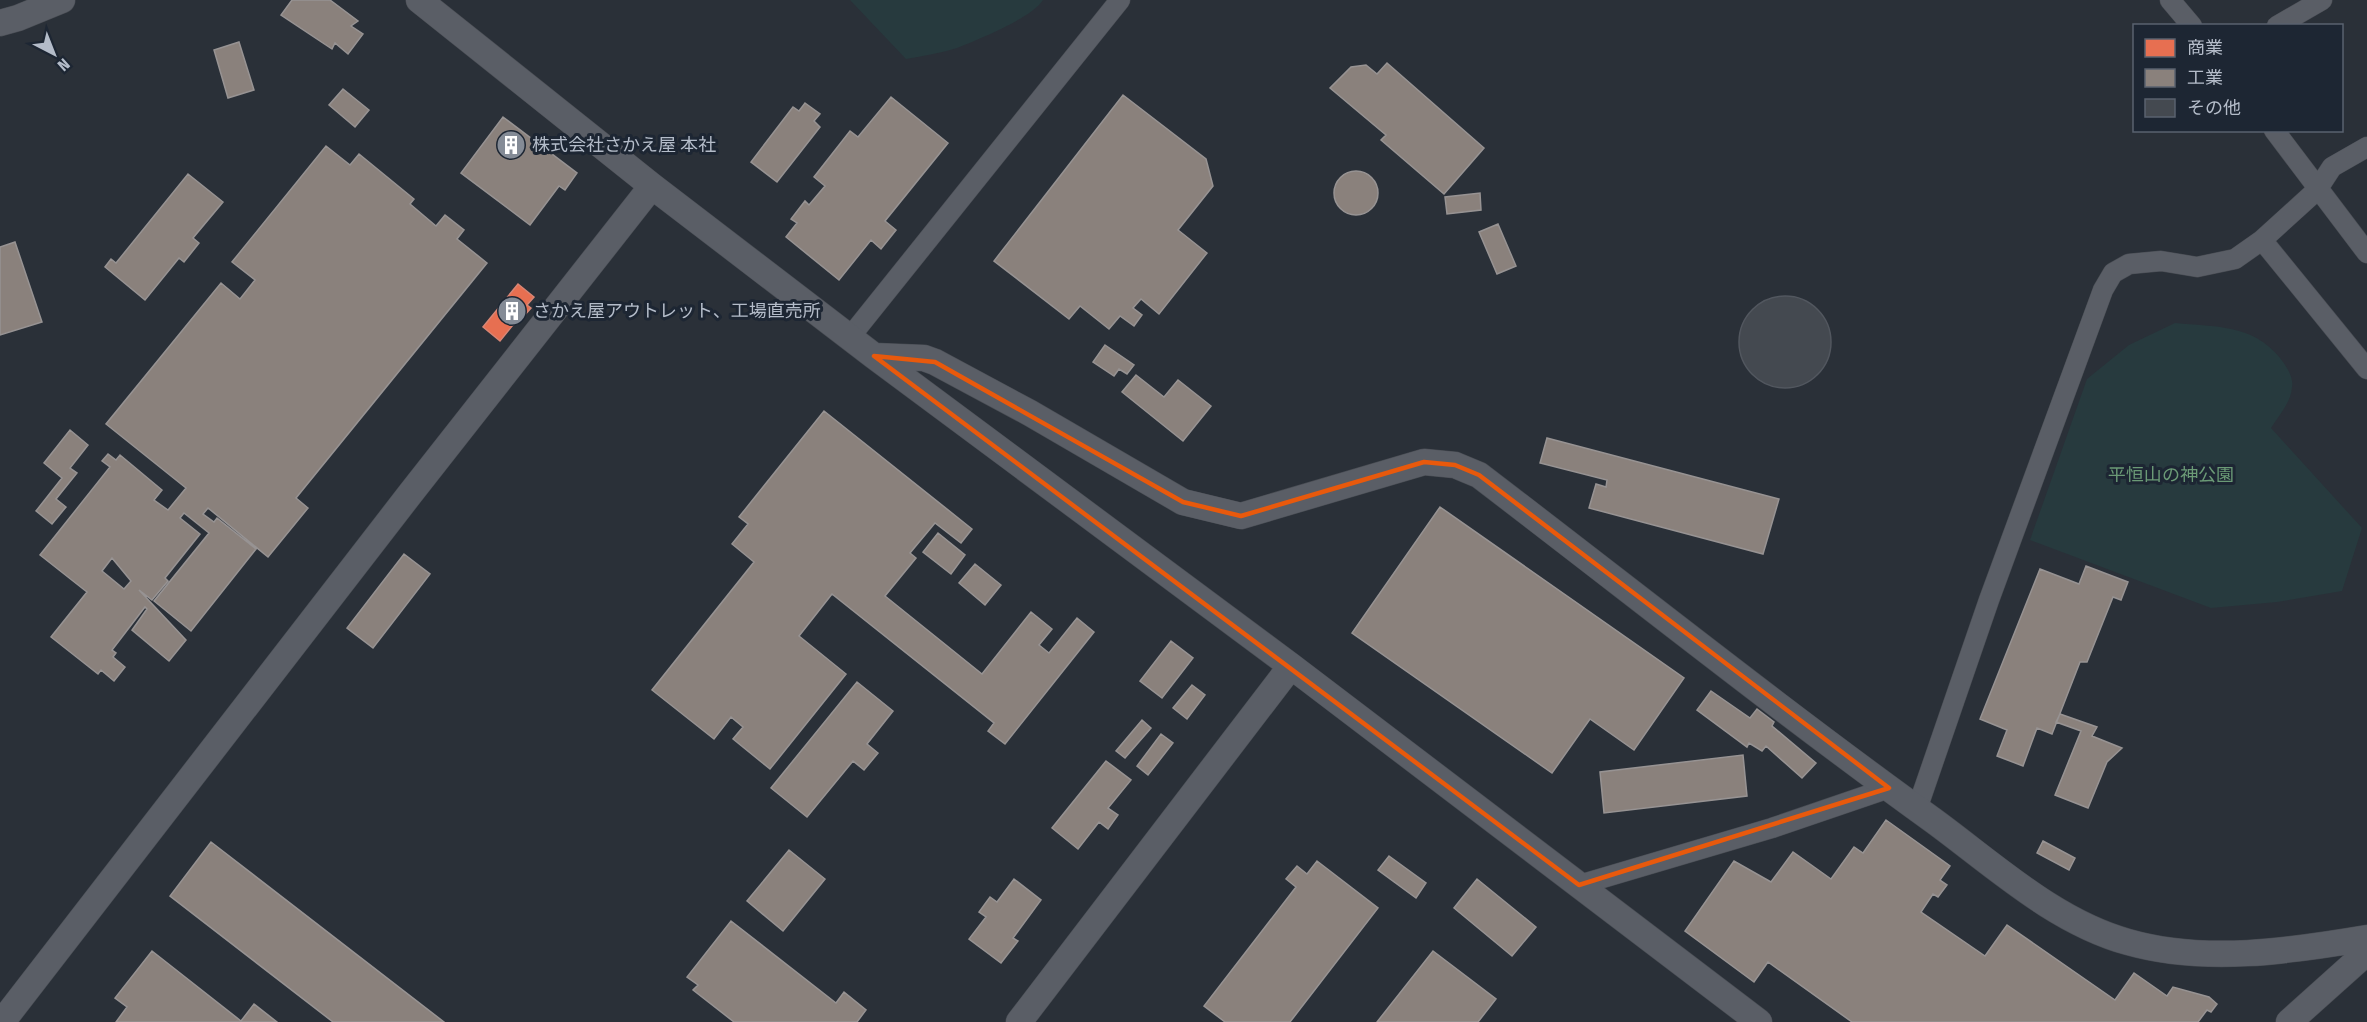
<svg xmlns="http://www.w3.org/2000/svg" width="2367" height="1022" font-family="'Fira Sans Condensed','Noto Sans JP',sans-serif">
<style>
.green{fill:#273a3e}
.shops{fill:#e76f51;stroke:#d88675;stroke-width:1.5}
.industry{fill:#8a817c;stroke:#979393;stroke-width:1.5;fill-rule:evenodd}
.building{fill:#444950;stroke:#52575f;stroke-width:1.5}
.lines{fill:none;stroke-linecap:round;stroke-linejoin:round}
.minor-casing{stroke:#484c53;stroke-width:21}
.tertiary-casing{stroke:#484c53;stroke-width:27}
.minor{stroke:#5a5e66;stroke-width:20}
.tertiary{stroke:#5a5e66;stroke-width:26}
.marked{fill:none;stroke:#e8590c;stroke-width:4.5;stroke-linejoin:round}
.labels{text-anchor:middle;stroke-width:6;stroke-linejoin:round;paint-order:stroke}
.poi-label{font-size:18px;fill:#b4bcc9;stroke:#1d2633;text-anchor:start}
.park-label{font-size:18px;fill:#6b9a76;stroke:#1d2633}
</style>
<rect width="100%" height="100%" fill="#2a3038"/>
<path class="green" d="M 850,0 L 1043,0 C 1032,18 977,40 957,48 C 941,53 923,56 906,59 Z
M 2175,323 C 2215,327 2253,324 2280,358 C 2286,366 2294,377 2292,387 C 2291,403 2279,415 2271,428 L 2362,528 L 2342,591 L 2277,602 L 2211,608 L 2030,540 L 2087,379 L 2129,345 Z"/>
<path class="shops" d="M 518,284 L 534,297 L 527,305 L 531,308 L 523,317 L 521,315 L 500,341 L 483,327 Z"/>
<path class="industry" d="M 292,0 L 330,0 L 358,21 L 351,26 L 363,34 L 348,54 L 335,43 L 332,49 L 281,15 Z
M 239,42 L 254,90 L 228,98 L 214,50 Z
M 1387,63 L 1484,148 L 1444,194 L 1381,140 L 1386,135 L 1330,88 L 1351,67 L 1366,65 L 1377,74 Z
M 343,89 L 369,110 L 355,127 L 329,105 Z
M 1123,95 L 1206,159 L 1213,186 L 1178,230 L 1207,253 L 1159,314 L 1141,299 L 1133,308 L 1142,315 L 1134,326 L 1120,316 L 1109,329 L 1080,306 L 1069,319 L 994,261 Z
M 891,97 L 948,143 L 885,221 L 896,230 L 881,249 L 871,240 L 839,280 L 786,237 L 797,223 L 791,219 L 805,201 L 809,205 L 825,186 L 814,177 L 850,131 L 858,137 Z
M 805,103 L 820,114 L 814,121 L 820,127 L 777,182 L 751,162 L 793,107 L 799,111 Z
M 503,117 L 577,173 L 565,190 L 559,186 L 530,225 L 461,173 Z
M 326,146 L 350,165 L 359,154 L 414,199 L 410,204 L 436,226 L 445,215 L 464,230 L 457,239 L 487,263 L 296,498 L 308,508 L 268,557 L 208,508 L 203,514 L 214,522 L 217,518 L 256,549 L 191,631 L 154,601 L 209,533 L 184,513 L 180,518 L 200,534 L 165,578 L 168,581 L 152,600 L 139,590 L 186,640 L 169,661 L 132,630 L 147,609 L 145,607 L 112,650 L 116,653 L 113,657 L 125,667 L 114,681 L 101,670 L 98,674 L 51,637 L 87,592 L 40,555 L 110,467 L 102,461 L 108,454 L 116,460 L 120,455 L 162,490 L 154,500 L 168,510 L 186,488 L 106,424 L 221,283 L 240,299 L 255,280 L 232,262 ZM 112,558 L 131,581 L 124,589 L 102,571 Z
M1334 193a22 22 0 1 1 44 0a22 22 0 1 1-44 0Z
M 188,174 L 223,202 L 193,238 L 199,243 L 184,262 L 179,258 L 145,300 L 105,267 L 111,259 L 116,263 Z
M 1480,193 L 1481,210 L 1447,214 L 1445,197 Z
M 1498,224 L 1516,266 L 1497,274 L 1479,232 Z
M 15,242 L 42,322 L 0,335 L 0,247 Z
M 1105,345 L 1134,365 L 1127,374 L 1119,369 L 1114,376 L 1093,362 Z
M 1136,375 L 1164,397 L 1178,380 L 1211,406 L 1183,441 L 1122,392 Z
M 824,411 L 972,529 L 961,543 L 935,523 L 910,553 L 916,558 L 885,596 L 982,674 L 1031,612 L 1052,629 L 1039,645 L 1049,653 L 1077,618 L 1094,632 L 1005,744 L 988,731 L 994,723 L 832,594 L 799,636 L 846,674 L 770,769 L 733,739 L 743,727 L 731,717 L 714,739 L 652,690 L 754,562 L 732,544 L 748,524 L 739,517 Z
M 70,430 L 88,445 L 70,468 L 77,473 L 56,499 L 66,507 L 52,524 L 36,511 L 62,478 L 44,463 Z
M 1547,438 L 1779,499 L 1763,554 L 1589,508 L 1596,484 L 1606,487 L 1607,480 L 1540,463 Z
M 1440,507 L 1684,678 L 1634,750 L 1590,719 L 1552,773 L 1352,633 Z
M 938,533 L 965,555 L 951,574 L 923,552 Z
M 404,554 L 430,574 L 373,648 L 347,628 Z
M 975,564 L 1001,585 L 985,605 L 959,583 Z
M 2086,566 L 2128,582 L 2121,600 L 2113,597 L 2087,662 L 2080,662 L 2052,734 L 2037,728 L 2023,766 L 1997,756 L 2007,730 L 1980,719 L 2040,569 L 2079,584 Z
M 1171,641 L 1193,658 L 1162,698 L 1140,681 Z
M 857,682 L 893,711 L 867,744 L 878,753 L 864,770 L 853,761 L 807,817 L 771,788 Z
M 1192,685 L 1205,695 L 1187,719 L 1173,708 Z
M 1711,691 L 1750,718 L 1757,709 L 1774,722 L 1772,726 L 1816,763 L 1802,778 L 1766,746 L 1762,751 L 1749,743 L 1747,747 L 1697,710 Z
M 2060,714 L 2097,727 L 2092,736 L 2122,748 L 2107,762 L 2088,808 L 2055,795 L 2081,731 L 2056,722 Z
M 1142,720 L 1151,728 L 1125,758 L 1116,751 Z
M 1161,734 L 1173,743 L 1148,775 L 1137,766 Z
M 1743,755 L 1747,796 L 1604,813 L 1600,772 Z
M 1106,761 L 1131,780 L 1108,808 L 1118,815 L 1108,829 L 1099,822 L 1078,849 L 1052,828 Z
M 1886,820 L 1950,866 L 1940,880 L 1947,885 L 1938,897 L 1933,894 L 1921,912 L 1985,956 L 2007,925 L 2115,1000 L 2134,973 L 2167,996 L 2173,987 L 2209,997 L 2217,1004 L 2211,1012 L 2207,1010 L 2198,1022 L 1852,1022 L 1768,962 L 1754,982 L 1685,931 L 1734,861 L 1771,882 L 1793,852 L 1831,879 L 1854,847 L 1863,853 Z
M 2043,841 L 2075,858 L 2069,870 L 2037,853 Z
M 211,842 L 444,1022 L 333,1022 L 170,896 Z
M 789,850 L 825,879 L 783,931 L 747,901 Z
M 1389,856 L 1426,883 L 1416,898 L 1378,870 Z
M 1317,861 L 1378,908 L 1290,1022 L 1225,1022 L 1204,1006 L 1296,887 L 1286,879 L 1297,866 L 1307,874 Z
M 1014,879 L 1041,900 L 1013,938 L 1018,941 L 1001,963 L 969,939 L 986,917 L 979,912 L 990,897 L 997,902 Z
M 1477,879 L 1536,927 L 1512,956 L 1454,908 Z
M 731,921 L 836,1003 L 844,992 L 866,1010 L 857,1022 L 734,1022 L 693,990 L 698,985 L 687,977 Z
M 152,951 L 241,1021 L 254,1004 L 277,1022 L 116,1022 L 127,1007 L 115,998 Z
M 1433,951 L 1496,999 L 1478,1022 L 1377,1022 Z"/>
<path class="building" d="M1739 342a46 46 0 1 1 92 0a46 46 0 1 1-92 0Z"/>
<g class="lines">
<g class="minor-casing">
<path id="minor" d="M 2170,0 L 2192,26
M 2277,26 L 2322,0
M 2274,130 L 2367,253
M 2262,240 L 2367,369
M 850,337 L 1120,0
M 1917,809 L 1989,600 L 2103,290 L 2113,273 L 2129,264 L 2161,261 L 2197,267 L 2235,259 L 2262,240 L 2317,190 L 2332,167 L 2367,147
M 1579,885 L 1772,828 L 1889,788"/>
</g>
<g class="tertiary-casing">
<path id="tertiary" d="M 419,0 L 652,186 L 874,356 L 1291,666 L 1759,1022
M 0,23 L 18,18 L 62,0
M 874,356 L 924,358 L 935,362 L 1030,413 L 1183,502 L 1241,516 L 1424,462 L 1455,465 L 1479,475 C 1631,591 1780,710 1934,821 C 1994,865 2055,922 2128,942 C 2205,964 2290,951 2367,938
M 2,1022 L 410,494 L 652,186
M 1019,1022 L 1291,666
M 2289,1022 L 2367,952"/>
</g>
<use href="#minor" class="minor"/>
<use href="#tertiary" class="tertiary"/>
</g>
<path class="marked" d="M 874,356 L 935,362 L 1183,502 L 1241,516 L 1424,462 L 1455,465 L 1479,475 L 1889,788 L 1579,885 Z"/>
<defs>
<g id="building-disc" transform="scale(1.5)"><circle r="9.5" fill="#848b96" stroke="#1d2633"/><path d="M-4-6H4V6H1V3H-1V6H-4ZM-2.5-4.3h1.7v1.8h-1.7ZM.8-4.3h1.7v1.8H.8ZM-2.5-1h1.7V.8h-1.7ZM.8-1h1.7V.8H.8Z" fill="#fff"/></g>
</defs>
<g fill-rule="evenodd">
<use href="#building-disc" x="511" y="145"/>
<use href="#building-disc" x="512" y="311"/>
</g>
<g class="labels">
<g class="poi-label">
<text x="532" y="151">株式会社さかえ屋 本社</text>
<text x="533" y="317">さかえ屋アウトレット、工場直売所</text>
</g>
<g class="park-label">
<text x="2171" y="481">平恒山の神公園</text>
</g>
</g>
<rect x="2133" y="24" width="210" height="108" fill="#1d2633" stroke="#59626f" stroke-width="1.5"/>
<rect x="2145" y="39" width="30" height="18" fill="#e76f51" stroke="#59626f" stroke-width="1.5"/>
<text x="2187" y="54" font-size="18" fill="#b4bcc9">商業</text>
<rect x="2145" y="69" width="30" height="18" fill="#8a817c" stroke="#59626f" stroke-width="1.5"/>
<text x="2187" y="84" font-size="18" fill="#b4bcc9">工業</text>
<rect x="2145" y="99" width="30" height="18" fill="#444950" stroke="#59626f" stroke-width="1.5"/>
<text x="2187" y="114" font-size="18" fill="#b4bcc9">その他</text>
<g transform="translate(54 54) rotate(138)" stroke="#1d2633" stroke-width="4.5" paint-order="stroke">
<path d="M0-4.5L10 22L0 15L-10 22Z" fill="#b4bcc9"/>
<text y="-9" font-size="16" font-weight="bold" text-anchor="middle" fill="#b4bcc9">N</text>
</g>
</svg>
